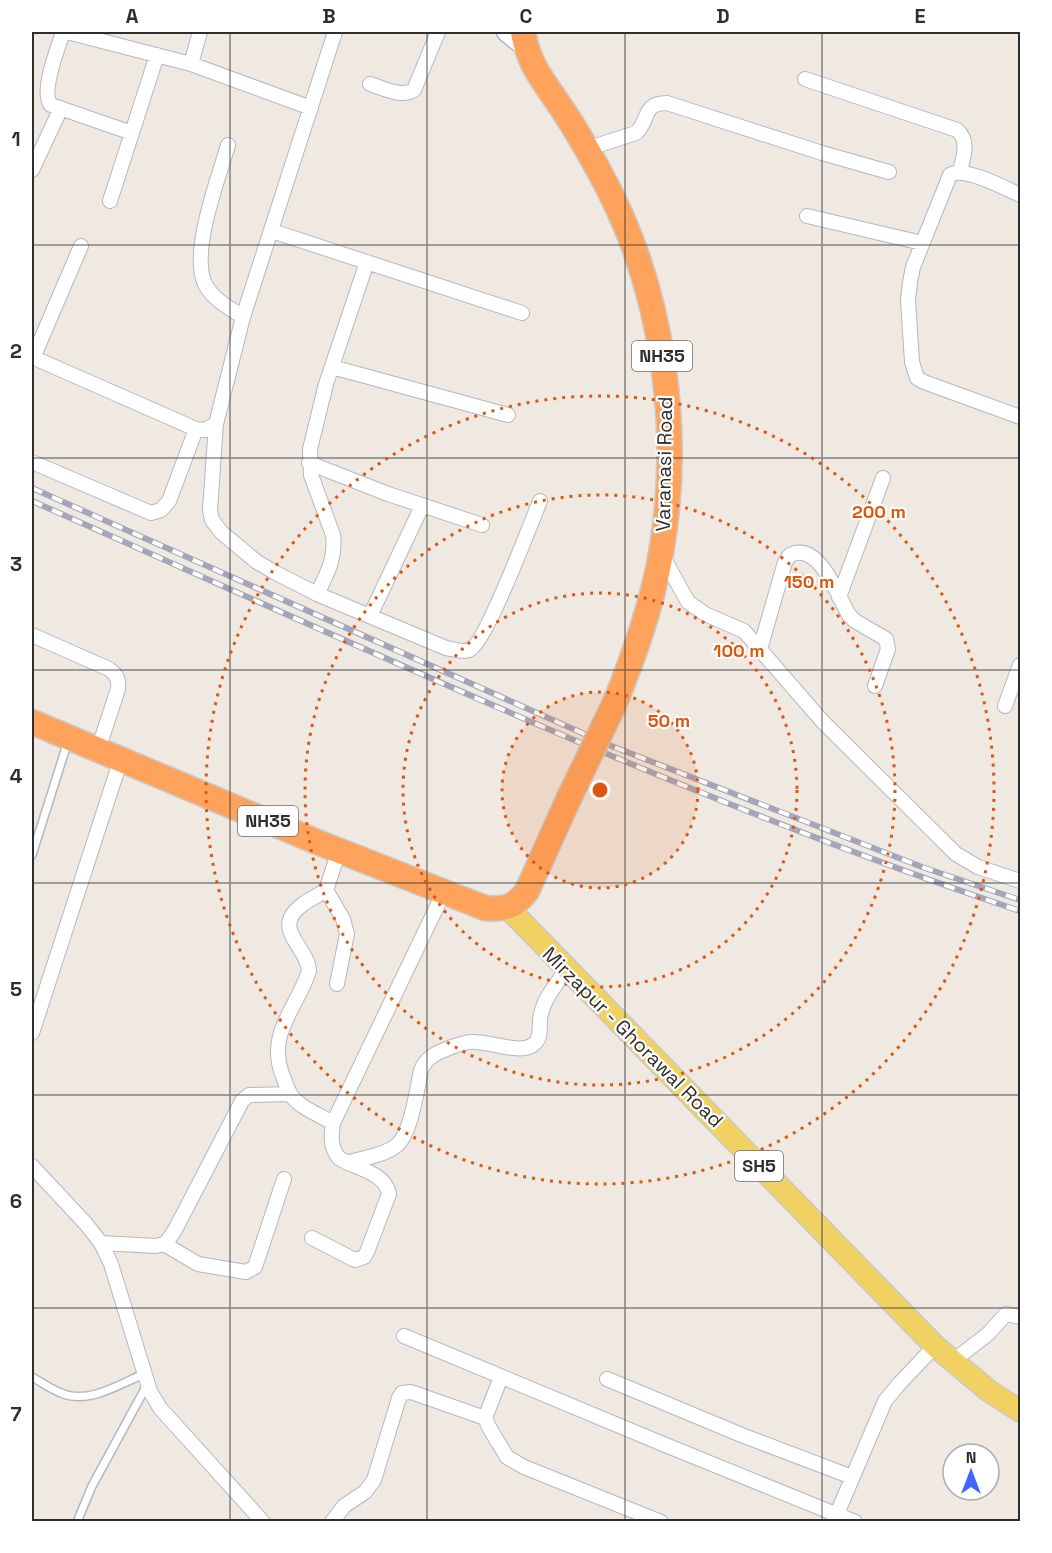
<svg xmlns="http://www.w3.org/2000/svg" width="1052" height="1553" font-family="'Space Grotesk',sans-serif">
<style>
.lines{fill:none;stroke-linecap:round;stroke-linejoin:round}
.lane-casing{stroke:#b4b7c1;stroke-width:10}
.street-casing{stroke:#b4b7c1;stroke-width:16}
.secondary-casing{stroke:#b4b7c1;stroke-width:21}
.primary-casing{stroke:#c9c9c9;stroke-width:24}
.highway-casing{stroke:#c9c9c9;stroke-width:27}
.lane{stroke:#fff;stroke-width:7}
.street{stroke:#fff;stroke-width:14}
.secondary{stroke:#fff;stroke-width:18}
.primary{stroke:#f2d163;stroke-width:21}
.highway{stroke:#ffa35c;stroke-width:24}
.rail-casing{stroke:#a3a6b8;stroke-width:6}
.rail{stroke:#fff;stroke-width:4;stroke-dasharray:11;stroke-linecap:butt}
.highway-bridge-casing{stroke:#c9c9c9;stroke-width:27;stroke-linecap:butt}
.highway-bridge{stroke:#ffa35c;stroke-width:24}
.grid{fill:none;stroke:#2e2e2e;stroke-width:1.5;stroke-opacity:0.55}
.ring{fill:none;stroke:#df570e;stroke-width:3;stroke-dasharray:3 6}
.labels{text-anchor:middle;stroke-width:4.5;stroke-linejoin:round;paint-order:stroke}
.shield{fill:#fff;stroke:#6d6d6d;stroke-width:1.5}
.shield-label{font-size:18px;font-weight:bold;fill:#2e2e2e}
.street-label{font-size:20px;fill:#2e2e2e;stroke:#fff}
.centre{fill:#df570e;stroke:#fff;stroke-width:3}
.ring-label{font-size:18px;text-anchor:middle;font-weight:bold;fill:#df570e;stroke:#fff;stroke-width:4.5;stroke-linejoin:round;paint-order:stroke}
.neatline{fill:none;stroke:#2e2e2e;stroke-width:2}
.grid-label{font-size:20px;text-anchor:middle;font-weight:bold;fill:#2e2e2e}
</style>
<rect width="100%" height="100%" fill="#efe9e1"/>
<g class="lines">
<g class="lane-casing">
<path id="lane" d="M 32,855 L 68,741
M 32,1377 C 41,1382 51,1389 61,1393 C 89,1405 119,1384 144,1374
M 77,1522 L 92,1486 L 147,1385"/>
</g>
<g class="street-casing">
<path id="street" d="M 63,32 C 58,48 40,92 51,105 L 132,133
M 67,32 L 191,64 L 311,108
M 191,64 L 200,32
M 805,79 L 957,130 C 970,141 963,157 960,172
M 370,84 C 383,88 401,98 414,90 L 438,32
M 228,145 C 218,180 190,252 205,284 C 213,300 230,308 243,317
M 586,149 L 636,133 C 650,120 642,103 667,103 L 822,153 L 889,172
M 32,170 L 61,108
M 1020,195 C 1005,188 964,166 950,175 L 913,267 L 910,282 L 908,300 L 912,362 L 917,378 L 924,382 L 1020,417
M 110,201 L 157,55
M 807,216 L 922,243
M 272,231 L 522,313
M 32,357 L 196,429 L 205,430 L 216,424 L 243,317 L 335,32
M 33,358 L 81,246
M 332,367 L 508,415
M 216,424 L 210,510 L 212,520 L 221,532 L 257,562 L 276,573 L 317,594 L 446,648 C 453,649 461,653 469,650 C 485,645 531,523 540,501
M 32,462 L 151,513 L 161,510 L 169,501 L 196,429
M 309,463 L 388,494 L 482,525
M 662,555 L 688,602 L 705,614 L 744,631 L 823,722 L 956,854 L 978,867 L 1020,881
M 317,594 C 327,574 336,558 333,535 L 311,475 L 310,449 L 326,384 L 367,262
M 839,597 L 883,478
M 370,616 L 422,506
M 32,635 L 109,669 C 117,675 119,679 118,689 L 98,750
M 760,649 L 785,562 L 790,555 C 819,540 838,597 849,615 L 855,621 L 886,639 L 888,649 L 875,686
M 1005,706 L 1020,665
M 326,890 L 343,919 L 347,934 L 337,984
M 32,1033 L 121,759
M 333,1123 C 320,1115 300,1108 291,1095 C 287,1089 285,1081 282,1074 C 267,1033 297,1008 309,971 C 308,946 270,929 302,905 C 309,899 318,896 326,890 L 339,851
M 347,1163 C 362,1158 383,1156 396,1146 C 411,1135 417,1089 421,1070 C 427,1057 436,1053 449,1048 C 457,1045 466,1041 475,1042 C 491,1042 522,1055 534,1044 C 543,1037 538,1024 541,1014 C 544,998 557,984 566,970
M 32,1166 L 86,1224 L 101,1243 L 111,1264 L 150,1391 L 160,1408 L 263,1522
M 312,1238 L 355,1260 L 364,1257 L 367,1252 L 389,1194 C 385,1172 356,1169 339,1158 C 330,1147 331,1136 333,1123 L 444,892
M 101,1243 L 156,1246 L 164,1244 L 169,1239 L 176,1228 L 242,1101 L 249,1095 L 290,1094
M 164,1244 L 198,1264 L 246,1272 L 255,1267 L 284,1179
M 404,1336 L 663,1444 L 855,1522
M 954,1363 L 962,1354 L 988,1334 L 1006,1314 L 1020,1317
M 501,1377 L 485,1418 L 490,1429 L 507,1457 L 524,1467 L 661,1522
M 607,1379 L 744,1436 L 852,1477
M 834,1521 L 885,1401 L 899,1384 L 935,1346
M 332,1522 L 344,1506 L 365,1492 L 374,1480 L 399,1398 L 402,1393 L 411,1392 L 485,1418"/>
</g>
<g class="secondary-casing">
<path id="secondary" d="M 506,32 L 526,48"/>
</g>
<g class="primary-casing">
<path id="primary" d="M 508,908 L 935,1346 L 989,1391 L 1020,1411"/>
</g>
<g class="highway-casing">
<path id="highway" d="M 523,32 C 530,70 546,83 566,115 C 582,139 596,165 609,190 C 664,298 682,433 661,553 C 652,606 634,656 614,705
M 32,722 L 317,842 L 485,908 C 505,910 515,907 527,891 L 569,798"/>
</g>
<use href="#lane" class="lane"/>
<use href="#street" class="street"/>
<use href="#secondary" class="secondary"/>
<use href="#primary" class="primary"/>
<use href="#highway" class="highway"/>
<g class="rail-casing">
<path id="rail" d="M 32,488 L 609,745 L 922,867 L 1020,900
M 32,501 C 358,645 682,798 1020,911"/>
</g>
<use href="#rail" class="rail"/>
<g class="highway-bridge-casing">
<path id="highway-bridge" d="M 569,798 L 614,705"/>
</g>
<use href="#highway-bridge" class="highway-bridge"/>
</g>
<path class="grid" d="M 230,32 L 230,1522M 427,32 L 427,1522M 625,32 L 625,1522M 822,32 L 822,1522M 32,245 L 1020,245M 32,458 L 1020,458M 32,670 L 1020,670M 32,883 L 1020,883M 32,1095 L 1020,1095M 32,1308 L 1020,1308"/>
<circle cx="600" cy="790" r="98" fill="#df570e" fill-opacity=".12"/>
<g class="ring">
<circle cx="600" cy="790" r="98"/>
<circle cx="600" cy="790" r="197"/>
<circle cx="600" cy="790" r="295"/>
<circle cx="600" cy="790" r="394"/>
</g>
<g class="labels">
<g class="shield">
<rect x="632" y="341" width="60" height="30" rx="4.5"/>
<rect x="238" y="806" width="60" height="30" rx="4.5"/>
<rect x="735" y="1151" width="48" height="30" rx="4.5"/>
</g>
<g class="shield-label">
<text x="662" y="362">NH35</text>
<text x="268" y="827">NH35</text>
<text x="759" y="1172">SH5</text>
</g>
<g class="street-label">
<text transform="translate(664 464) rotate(-89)" y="7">Varanasi Road</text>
<text transform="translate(633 1037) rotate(45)" y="7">Mirzapur - Ghorawal Road</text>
</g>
</g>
<circle cx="600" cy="790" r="9" class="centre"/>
<g class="ring-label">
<text x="879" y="518">200 m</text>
<text x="809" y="588">150 m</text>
<text x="739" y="657">100 m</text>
<text x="669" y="727">50 m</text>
</g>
<rect width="1052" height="1553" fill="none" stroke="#ffffff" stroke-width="66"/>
<g transform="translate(971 1472)"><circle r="28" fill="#ffffff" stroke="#ababab" stroke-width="1.5"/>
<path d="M0-4.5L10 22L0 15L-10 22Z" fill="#4264fb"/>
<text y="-9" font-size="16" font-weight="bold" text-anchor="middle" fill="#2e2e2e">N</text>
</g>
<rect x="33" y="33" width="986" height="1487" class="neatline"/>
<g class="grid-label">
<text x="132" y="23">A</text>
<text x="329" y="23">B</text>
<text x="526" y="23">C</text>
<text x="723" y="23">D</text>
<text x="920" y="23">E</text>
<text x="16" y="146">1</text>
<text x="16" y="358">2</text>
<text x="16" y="571">3</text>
<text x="16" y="783">4</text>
<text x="16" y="996">5</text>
<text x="16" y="1208">6</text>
<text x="16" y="1421">7</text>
</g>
</svg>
